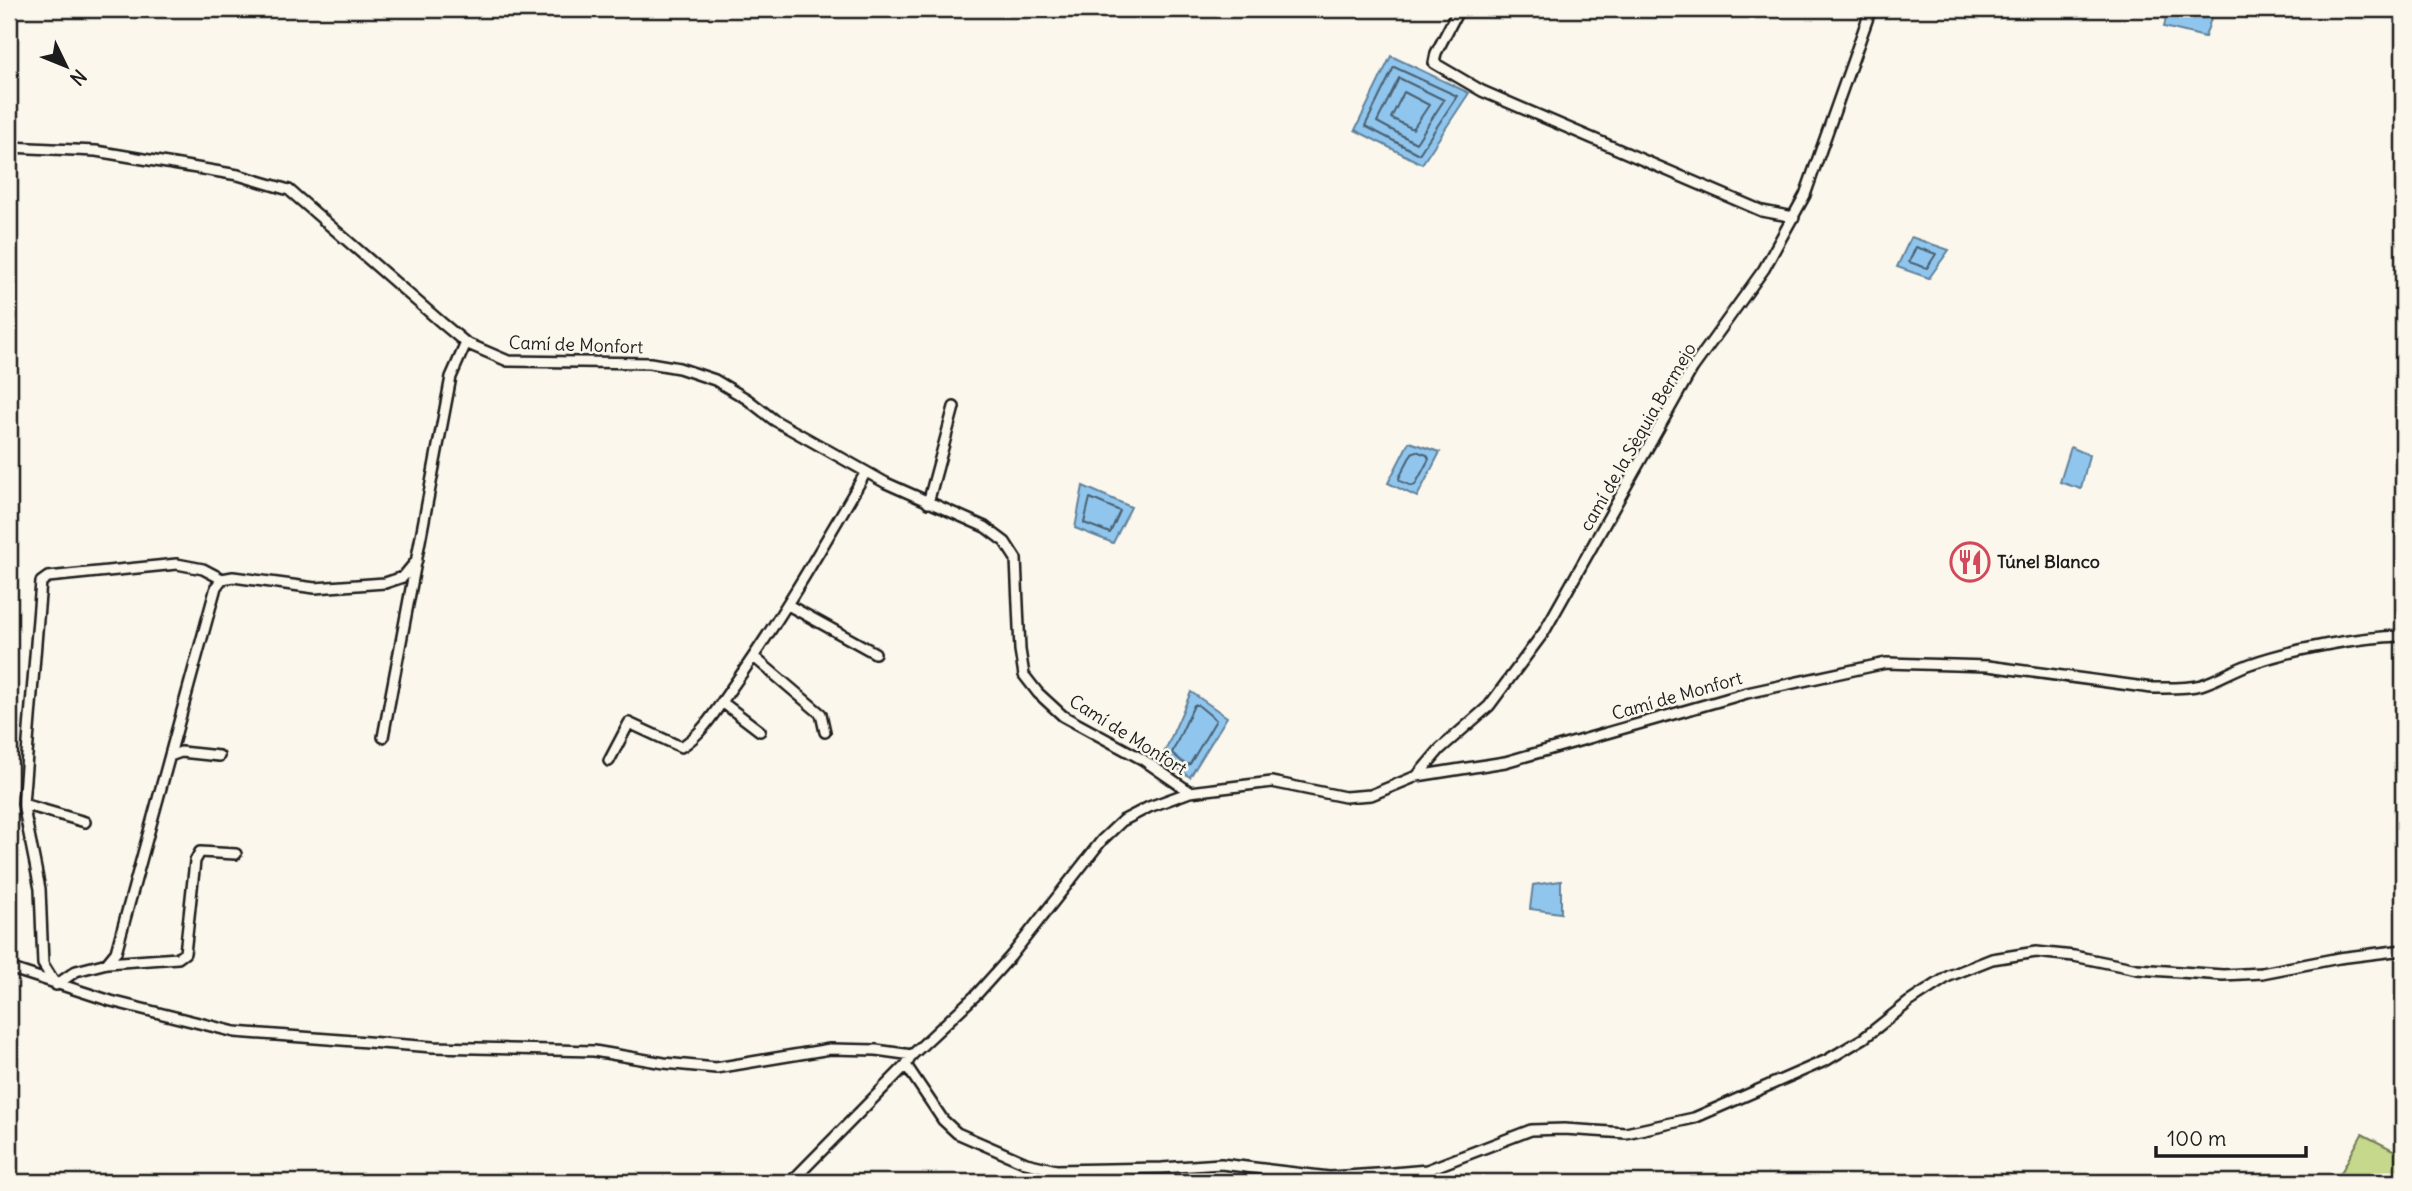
<svg xmlns="http://www.w3.org/2000/svg" width="2412" height="1191" font-family="Delius,sans-serif">
<style>
.green{fill:#c5d88c;stroke:#707a54;stroke-width:2}
.water{fill:#90c6ee;stroke:#62829a;stroke-width:2}
.lines{fill:none;stroke-linecap:round;stroke-linejoin:round}
.shore{stroke:#4a6070;stroke-width:2}
.minor-casing{stroke:#1c1c1c;stroke-width:14}
.minor{stroke:#fbf7ec;stroke-width:9}
.labels{text-anchor:middle;stroke-width:5;stroke-linejoin:round;paint-order:stroke}
.street-label{font-size:18px;fill:#1c1c1c;stroke:#fbf7ec}
.poi-label{font-size:18px;font-weight:bold;fill:#1c1c1c;stroke:#fbf7ec;text-anchor:start}
</style>
<rect width="100%" height="100%" fill="#fbf7ec"/>
<filter id="ink" filterUnits="userSpaceOnUse"><feTurbulence type="fractalNoise" baseFrequency=".0143" numOctaves="2"/><feDisplacementMap in="SourceGraphic" scale="14" xChannelSelector="R" yChannelSelector="G"/><feConvolveMatrix kernelMatrix="1 2 1 2 8 2 1 2 1" color-interpolation-filters="sRGB"/></filter>
<g filter="url(#ink)">
<path class="green" d="M 2362,1134 L 2403,1155 L 2403,1182 L 2336,1182 Z"/>
<path class="water" d="M 2168,9 L 2214,9 L 2205,37 L 2164,27 Z
M 1391,56 L 1469,93 L 1422,164 L 1355,130 Z
M 1911,237 L 1949,250 L 1929,278 L 1897,267 Z
M 1409,442 L 1440,452 L 1417,497 L 1388,483 Z
M 2071,447 L 2089,455 L 2081,489 L 2060,482 Z
M 1083,486 L 1131,507 L 1113,543 L 1075,528 Z
M 1191,692 L 1227,717 L 1190,777 L 1162,758 Z
M 1561,881 L 1561,913 L 1530,909 L 1533,885 Z"/>
<g class="lines">
<path class="shore" d="M 1394,67 L 1457,96 L 1419,154 L 1365,126 Z
M 1399,78 L 1444,100 L 1416,143 L 1377,122 Z
M 1404,92 L 1429,105 L 1413,129 L 1391,118 Z
M 1916,247 L 1936,254 L 1927,268 L 1909,262 Z
M 1416,451 L 1427,455 L 1429,459 L 1415,485 L 1412,486 L 1400,481 L 1399,478 L 1412,453 Z
M 1090,498 L 1120,511 L 1110,533 L 1084,523 Z
M 1194,705 L 1198,705 L 1216,720 L 1190,764 L 1186,765 L 1172,753 Z"/>
<g class="minor-casing">
<path id="minor" d="M 1459,9 L 1436,53 L 1434,63 L 1482,91 L 1762,211 L 1794,217
M 9,147 L 96,151 L 238,175 L 289,190 L 442,323 L 466,343 L 508,361 L 650,363 L 679,368 L 715,380 L 747,399 L 774,420 L 886,483 L 985,527 L 1005,542 L 1016,559 L 1020,650 L 1024,675 L 1038,693 L 1063,716 L 1142,759 L 1190,792
M 928,503 L 954,407
M 222,579 L 203,569 L 177,564 L 48,577 L 41,582 L 23,804 L 40,889 L 43,964 L 56,985 L 76,971 L 107,963 L 116,952 L 216,587 L 222,579 L 233,577 L 315,588 L 385,583 L 403,577 L 417,560
M 788,605 L 875,653
M 754,657 L 821,714 L 825,732
M 722,702 L 760,731
M 383,737 L 451,377 L 466,343
M 170,756 L 181,752 L 219,756
M 609,761 L 629,723 L 681,747 C 703,734 718,707 733,686 C 782,617 824,544 866,472
M 1417,776 L 1440,749 L 1489,706 L 1544,632 L 1692,369 L 1764,269 L 1805,195 L 1871,9
M 23,804 L 85,822
M 107,963 L 178,958 L 185,953 L 195,861 L 200,852 L 236,854
M 9,968 L 111,1001 L 235,1032 L 433,1047 L 594,1051 L 664,1063 L 716,1068 L 830,1049 L 876,1050 L 912,1055
M 906,1065 L 943,1120 L 957,1133 L 1026,1163 L 1056,1170 L 1162,1168 L 1221,1164 L 1329,1177 L 1393,1173 L 1427,1170 L 1531,1130 L 1564,1129 L 1626,1133 L 1694,1118 L 1827,1060 L 1864,1038 L 1909,1002 L 1949,976 L 1992,959 L 2036,952 L 2074,956 L 2137,969 L 2223,975 L 2262,973 L 2339,958 L 2403,950
M 791,1182 L 906,1065 L 912,1055 L 977,994 L 1011,956 L 1102,840 L 1122,821 L 1149,807 L 1190,792 L 1272,782 L 1345,797 L 1371,795 L 1417,776 L 1505,762 L 1747,693 L 1886,663 L 1988,666 L 2152,688 C 2168,688 2185,689 2201,685 C 2218,680 2233,670 2250,664 C 2294,649 2357,637 2403,636
M 1427,1182 L 1427,1170"/>
</g>
<use href="#minor" class="minor"/>
</g>
</g>
<defs>
<g id="restaurant-ring" transform="scale(2.0125)"><circle r="9.5" fill="#fbf7ec" stroke="#d1495b" stroke-width="1.5"/><path d="M-5-6h1v4h1v-4h1v4h1v-4h1v5L-1.5 .5V6h-2V.5L-5-1ZM5-6V6H3V1.5H1.5Q1.5-4 5-6Z" fill="#d1495b"/></g>
</defs>
<g fill-rule="evenodd">
<use href="#restaurant-ring" x="1970" y="562"/>
</g>
<g class="labels">
<g class="street-label">
<text transform="translate(576 345) rotate(2)" y="6">Camí de Monfort</text>
<text transform="translate(1638 437) rotate(-60)" y="6">camí de la Sèquia Bermejo</text>
<text transform="translate(1677 696) rotate(-16)" y="6">Camí de Monfort</text>
<text transform="translate(1128 735) rotate(32)" y="6">Camí de Monfort</text>
</g>
<g class="poi-label">
<text x="1997" y="568">Túnel Blanco</text>
</g>
</g>
<rect width="2412" height="1191" fill="none" stroke="#fbf7ec" stroke-width="35"/>
<rect x="18" y="18" width="2377" height="1156" fill="none" stroke="#1c1c1c" stroke-width="2.5" filter="url(#ink)"/>
<g transform="translate(66 66) rotate(133)" stroke="#fbf7ec" stroke-width="5" paint-order="stroke">
<path d="M0-5L12 26L0 18L-12 26Z" fill="#1c1c1c"/>
<text y="-10" font-size="19" font-weight="bold" text-anchor="middle" fill="#1c1c1c">N</text>
</g>
<path d="M2156 1146v10h150v-10" fill="none" stroke="#1c1c1c" stroke-width="3.5"/>
<text x="2167" y="1146" font-size="21" fill="#1c1c1c" stroke="#fbf7ec" stroke-width="5" paint-order="stroke">100 m</text>
</svg>
